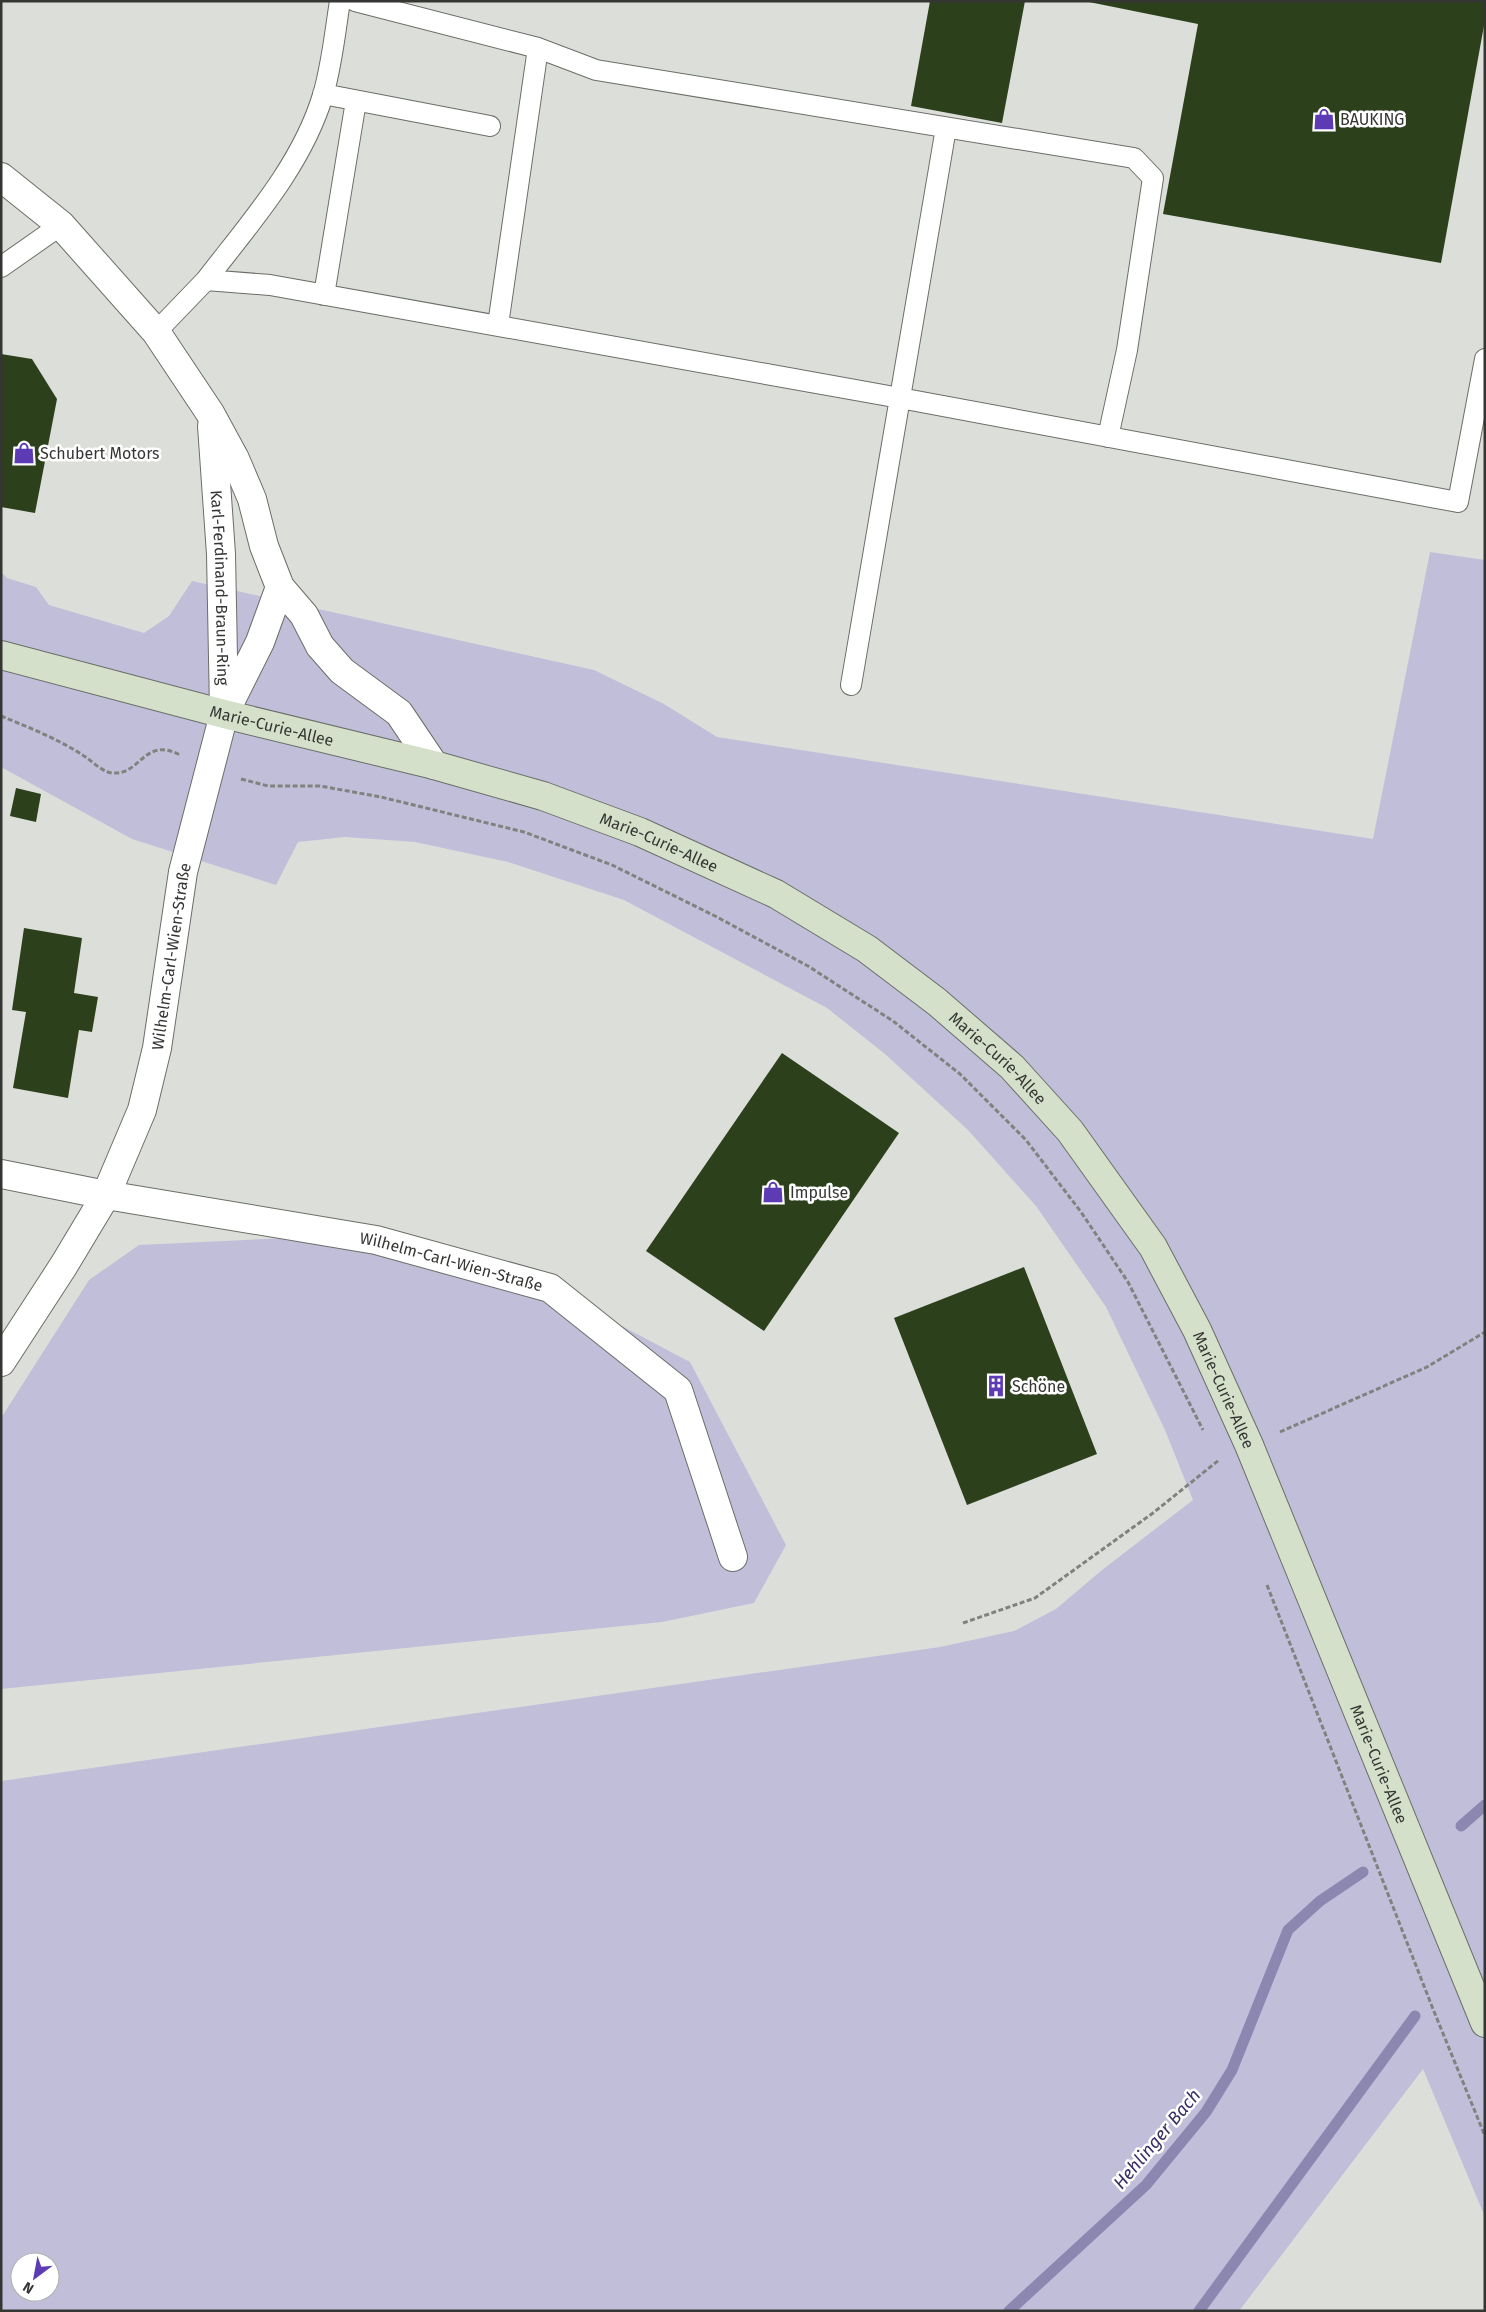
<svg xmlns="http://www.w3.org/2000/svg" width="1486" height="2312" font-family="'Fira Sans',sans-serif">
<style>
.green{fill:#c1beda;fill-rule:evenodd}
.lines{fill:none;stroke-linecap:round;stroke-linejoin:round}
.stream{stroke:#8c87b1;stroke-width:11}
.building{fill:#2d401c}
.service-casing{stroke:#6b6e68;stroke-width:22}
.minor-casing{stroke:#6b6e68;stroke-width:30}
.secondary-casing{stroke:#6b6e68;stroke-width:30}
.path{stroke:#81827e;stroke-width:3;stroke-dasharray:5 2.5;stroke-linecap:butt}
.service{stroke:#fff;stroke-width:20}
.minor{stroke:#fff;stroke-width:28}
.secondary{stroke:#d4e0c9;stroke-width:28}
.labels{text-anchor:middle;stroke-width:5;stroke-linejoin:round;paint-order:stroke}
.poi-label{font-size:16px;fill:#353633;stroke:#fff;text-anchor:start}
.street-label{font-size:16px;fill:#353633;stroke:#fff}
.water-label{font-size:18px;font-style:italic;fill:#382d64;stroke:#fff}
</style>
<rect width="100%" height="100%" fill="#dcdfd9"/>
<path class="green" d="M 1430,552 L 1485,560 L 1485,2217 L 1423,2069 L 1239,2311 L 1,2311 L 1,1781 L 940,1647 L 1014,1631 L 1056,1609 L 1102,1570 L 1193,1500 L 1165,1430 L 1106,1307 L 1036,1206 L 968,1130 L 885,1054 L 827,1008 L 624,900 L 508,862 L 415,842 L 345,837 L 298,842 L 276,885 L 132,839 L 1,767 L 1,572 L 7,578 L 36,587 L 49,605 L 144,633 L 169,616 L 192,581 L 594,670 L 664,704 L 717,737 L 1373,839 ZM 20,2262 L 50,2262 L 50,2292 L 20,2292 Z
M 307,1237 L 550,1288 L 690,1362 L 786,1545 L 754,1603 L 662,1622 L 1,1689 L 1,1418 L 89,1280 L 139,1245 Z"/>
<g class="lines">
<path class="stream" d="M 1461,1826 L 1485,1805
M 1009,2311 L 1146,2185 L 1206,2112 L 1232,2070 L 1288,1930 L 1320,1901 L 1363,1872
M 1199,2311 L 1415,2016"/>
</g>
<path class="building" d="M 930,1 L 1025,1 L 1002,123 L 911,106 Z
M 1084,1 L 1485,1 L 1485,20 L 1441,263 L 1163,214 L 1198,24 Z
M 1,354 L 32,359 L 57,399 L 35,513 L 1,507 Z
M 16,788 L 41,794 L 36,822 L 10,816 Z
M 24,928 L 82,938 L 74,993 L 98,997 L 92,1032 L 79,1030 L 68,1098 L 13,1088 L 26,1012 L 12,1010 Z
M 782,1053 L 899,1133 L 764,1331 L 646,1251 Z
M 1024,1267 L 1097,1454 L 967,1505 L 894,1318 Z"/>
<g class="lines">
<g class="service-casing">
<path id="service" d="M 355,1 L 538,48 L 596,70 L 1134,158 L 1153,178 L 1127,350 L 1108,437
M 323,94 L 490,126
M 1,267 L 61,225
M 206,280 C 250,223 302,165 323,95 C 332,65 335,32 340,1
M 324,295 L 356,101
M 498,325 L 538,48
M 156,332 L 206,280 L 270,285 L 900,398 L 1458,502 L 1485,359
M 851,685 L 946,128"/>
</g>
<g class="minor-casing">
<g id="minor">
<path d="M 1,177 L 61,225 L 156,332 L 210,413 L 235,459 L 252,499 L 264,546 L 280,587 L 304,615 L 320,646 L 342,671 L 399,713 L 434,765"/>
<path id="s1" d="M 212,426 L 221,554 L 224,710"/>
<path id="s2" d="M 1,1174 L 106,1195 L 376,1240 L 550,1288 L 678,1390 L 733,1557"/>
<path id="s3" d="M 1,1362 L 64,1265 L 106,1195 L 142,1110 L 157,1048 L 183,872 L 224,714 L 260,642 L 280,587"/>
</g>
</g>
<g class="secondary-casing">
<g id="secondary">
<path id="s4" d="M 1,655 L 224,714 L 434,765 L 543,796 L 640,832 L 776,894 L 867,949 L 937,1002 L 1012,1067 L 1070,1131 L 1153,1247 L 1197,1330 L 1249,1445 L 1485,2023"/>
</g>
</g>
<path class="path" d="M 1,716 C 30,728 61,740 87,758 C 94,763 104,773 113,773 C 141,775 144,736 180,755
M 241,779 L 268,786 L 320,786 L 381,797 L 524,832 L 612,865 L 715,916 L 808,966 L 893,1021 L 960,1074 L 1026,1140 L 1081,1212 L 1128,1282 L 1203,1430
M 1280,1432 L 1427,1367 L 1485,1332
M 1267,1585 L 1433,2009 L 1485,2136
M 963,1623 L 1035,1598 L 1153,1513 L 1219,1460"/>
<use href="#service" class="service"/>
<use href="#minor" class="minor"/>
<use href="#secondary" class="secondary"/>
</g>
<defs>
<g id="shop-bare" transform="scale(1.725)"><path d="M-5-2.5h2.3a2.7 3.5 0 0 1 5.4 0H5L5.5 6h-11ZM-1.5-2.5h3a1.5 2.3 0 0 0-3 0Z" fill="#5c3bb4" stroke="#fff" stroke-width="2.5" paint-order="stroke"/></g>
<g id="building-bare" transform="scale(1.725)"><path d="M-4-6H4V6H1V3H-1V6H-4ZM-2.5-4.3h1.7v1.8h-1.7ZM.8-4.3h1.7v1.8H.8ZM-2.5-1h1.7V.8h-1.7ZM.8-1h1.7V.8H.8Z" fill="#5c3bb4" stroke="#fff" stroke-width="2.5" paint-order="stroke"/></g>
</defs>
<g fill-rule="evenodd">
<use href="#shop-bare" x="1324" y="119"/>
<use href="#shop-bare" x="24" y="453"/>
<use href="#shop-bare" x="773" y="1192"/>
<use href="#building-bare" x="996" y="1386"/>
</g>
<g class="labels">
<g class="poi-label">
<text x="1340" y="125">BAUKING</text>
<text x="40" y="459">Schubert Motors</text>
<text x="790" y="1198">Impulse</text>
<text x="1012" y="1392">Schöne</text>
</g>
<g class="street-label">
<text dy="6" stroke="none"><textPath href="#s1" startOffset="162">Karl-Ferdinand-Braun-Ring</textPath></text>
<text dy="6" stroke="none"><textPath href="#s4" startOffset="280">Marie-Curie-Allee</textPath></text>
<text dy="6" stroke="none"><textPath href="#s4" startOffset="685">Marie-Curie-Allee</textPath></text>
<text dy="6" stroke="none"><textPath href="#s3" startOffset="446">Wilhelm-Carl-Wien-Straße</textPath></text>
<text dy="6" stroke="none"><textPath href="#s4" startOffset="1090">Marie-Curie-Allee</textPath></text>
<text dy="6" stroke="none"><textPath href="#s2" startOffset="459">Wilhelm-Carl-Wien-Straße</textPath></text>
<text dy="6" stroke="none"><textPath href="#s4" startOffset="1495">Marie-Curie-Allee</textPath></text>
<text dy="6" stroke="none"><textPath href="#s4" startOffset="1900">Marie-Curie-Allee</textPath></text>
</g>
<g class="water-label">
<text transform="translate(1157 2139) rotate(-50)" y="6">Hehlinger Bach</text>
</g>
</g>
<rect width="1486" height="2312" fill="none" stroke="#353633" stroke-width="5"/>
<g transform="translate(35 2277) rotate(212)"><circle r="24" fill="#ffffff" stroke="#aeafad"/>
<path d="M0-4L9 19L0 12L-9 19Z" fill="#5c3bb4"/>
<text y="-8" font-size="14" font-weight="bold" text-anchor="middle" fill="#353633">N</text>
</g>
</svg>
